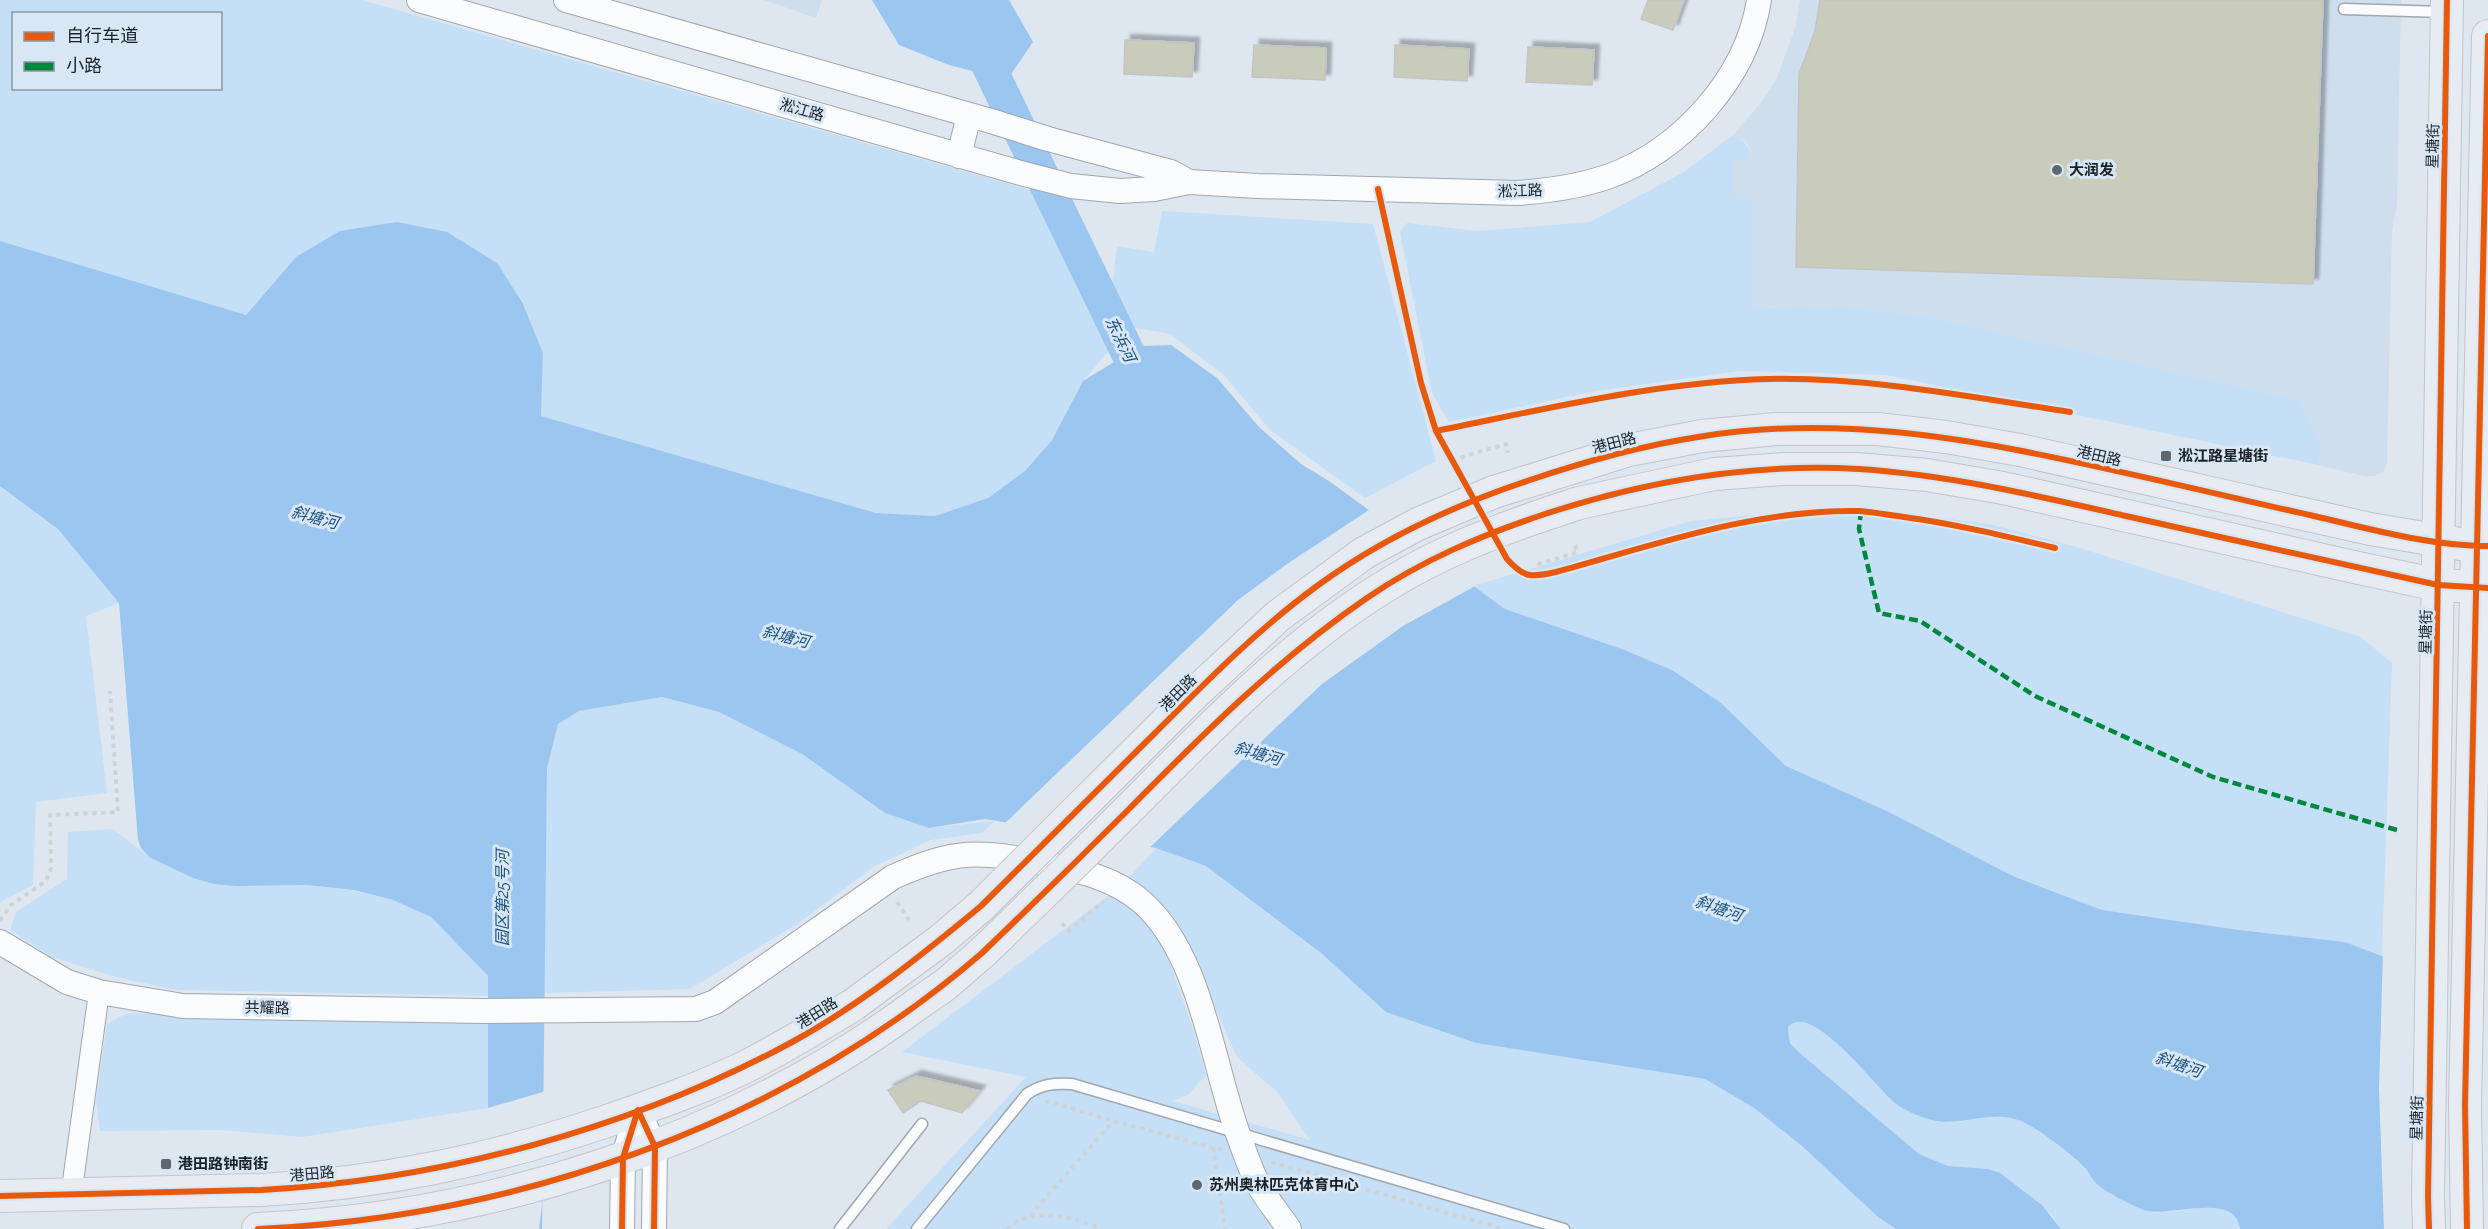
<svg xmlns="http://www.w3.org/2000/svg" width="2488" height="1229" font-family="Raleway,'Noto Sans SC',sans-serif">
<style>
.built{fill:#cfdeed}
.green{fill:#c5dff7;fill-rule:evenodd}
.water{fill:#9ac6f0}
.pier{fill:#dee7ef}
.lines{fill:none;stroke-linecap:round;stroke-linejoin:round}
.river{stroke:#9ac6f0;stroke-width:34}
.building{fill:#c9ccbb;stroke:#c2c5c6;stroke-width:1.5;filter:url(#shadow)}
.service-casing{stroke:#a0a7ae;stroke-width:13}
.minor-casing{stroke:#a0a7ae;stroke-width:22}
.tertiary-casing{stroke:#a0a7ae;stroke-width:26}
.primary-casing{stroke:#c1c5ca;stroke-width:34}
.path{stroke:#d0d3d5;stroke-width:4;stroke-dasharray:4.5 4.5;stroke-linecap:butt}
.service{stroke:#fafbfd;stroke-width:10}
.minor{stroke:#fafbfd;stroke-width:20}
.tertiary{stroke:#fafbfd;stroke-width:24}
.primary{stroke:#e6ecf2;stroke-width:32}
.primary-bridge-casing{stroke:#c1c5ca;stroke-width:34;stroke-linecap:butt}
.primary-bridge{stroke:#e6ecf2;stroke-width:32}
.quiet{stroke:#00873e;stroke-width:4.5;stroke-dasharray:9 4.5;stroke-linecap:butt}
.cycleway-casing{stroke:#d8e7f5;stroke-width:10}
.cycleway{stroke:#e8590c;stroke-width:6}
.poi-dot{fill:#5f666c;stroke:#d8e7f5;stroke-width:2}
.labels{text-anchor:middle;stroke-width:6;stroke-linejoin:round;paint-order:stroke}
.street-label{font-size:15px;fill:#1a2025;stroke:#d8e7f5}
.poi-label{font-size:15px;font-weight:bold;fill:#1a2025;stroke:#d8e7f5;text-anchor:start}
.water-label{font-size:16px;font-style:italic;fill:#1d5280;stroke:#d8e7f5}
</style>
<defs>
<filter id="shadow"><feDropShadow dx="5.5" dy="-5.5" stdDeviation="1.5" flood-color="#0004"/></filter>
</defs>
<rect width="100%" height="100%" fill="#dee7ef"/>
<path class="built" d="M 764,0 L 822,0 L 816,18 Z
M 1800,0 L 2401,0 L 2397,204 L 2392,233 L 2387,464 L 2383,472 L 2374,476 L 2364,476 L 2318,465 L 2322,448 L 2300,400 L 1921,315 L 1843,306 L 1751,308 L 1752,198 L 1733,197 L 1733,159 L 1750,159 L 1749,146 L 1744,140 L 1733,135 L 1759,105 L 1777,78 L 1795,28 Z"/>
<path class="green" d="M 0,0 L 362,0 L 1037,192 L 1110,349 L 1083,381 L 1052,440 L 1025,471 L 988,498 L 935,516 L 876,513 L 541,416 L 543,353 L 296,257 L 246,315 L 0,243 ZM 14,14 L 220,14 L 220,88 L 14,88 Z
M 1733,135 C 1746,141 1749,145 1750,159 L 1733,160 L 1733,197 L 1752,198 L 1752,308 L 1843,306 L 1921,315 L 2300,400 L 2322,448 L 2318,465 L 1886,375 L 1739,371 L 1590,392 L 1449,422 L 1432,393 L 1400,232 L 1407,223 L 1478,231 L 1590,222 L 1684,172 Z
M 1162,211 L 1373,224 L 1436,461 L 1365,498 L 1270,430 L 1224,375 L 1170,334 L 1130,327 L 1111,298 L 1117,246 L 1154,252 Z
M 0,486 L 58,528 L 119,603 L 86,616 L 107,793 L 36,802 L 33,885 L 0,902 Z
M 1848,506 L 1989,524 L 2077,547 L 2361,637 L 2392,663 L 2382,955 L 2345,942 L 2239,930 L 2102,910 L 2015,877 L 1887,811 L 1786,766 L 1672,670 L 1622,649 L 1505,609 L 1473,586 L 1691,521 Z
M 662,697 L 719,712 L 802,754 L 885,813 L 929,828 L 995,821 L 982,833 L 931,840 L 875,866 L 800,922 L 690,989 L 544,993 L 547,768 L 558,724 L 579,711 Z
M 113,829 L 149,857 L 236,886 L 307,885 L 351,890 L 393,900 L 431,917 L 488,976 L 488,996 L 177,990 L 116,977 L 51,957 L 10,930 L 16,912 L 67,879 L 68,832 Z
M 1156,848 L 1206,866 L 1321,953 L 1386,1012 L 1476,1043 L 1705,1079 L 1754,1108 L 1802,1146 L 1878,1217 L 1896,1229 L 886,1229 L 1026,1077 L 902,1052 L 1120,887 ZM 1161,937 L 1200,973 L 1237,1057 L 1277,1092 L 1310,1140 L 1173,1101 L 1188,1095 L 1206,1075 L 1194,1032 Z
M 128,1013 L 488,1021 L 488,1108 L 302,1137 L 223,1130 L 100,1131 L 96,1098 L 107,1024 Z
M 1800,1021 L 1823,1029 L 1898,1106 C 1915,1114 1931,1121 1950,1122 C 1972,1122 1996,1112 2018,1120 C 2035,1125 2072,1155 2084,1168 C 2089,1173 2093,1181 2099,1186 C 2109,1193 2140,1205 2153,1210 C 2177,1219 2236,1188 2240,1229 L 2061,1229 L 2052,1215 L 1988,1169 L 1948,1166 L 1919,1154 L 1802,1055 L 1791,1043 L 1788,1027 L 1791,1023 Z"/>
<path class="water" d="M 872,0 L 1009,0 L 1033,42 L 1007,80 L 949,65 L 899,45 Z
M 397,222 L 447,232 L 497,263 L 522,302 L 543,353 L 541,416 L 876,513 L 935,516 L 988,498 L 1025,471 L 1052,440 L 1083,381 L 1140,346 L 1171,345 L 1217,378 L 1259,427 L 1301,464 L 1329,481 L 1505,609 L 1622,649 L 1672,670 L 1721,703 L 1786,766 L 1887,811 L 2015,877 L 2102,910 L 2239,930 L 2345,942 L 2488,996 L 2488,1229 L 2240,1229 C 2236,1190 2170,1218 2144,1210 C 2133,1206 2108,1193 2099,1186 C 2093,1181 2090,1174 2085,1168 C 2072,1155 2036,1126 2018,1120 C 1991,1110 1960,1127 1932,1120 C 1921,1117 1908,1112 1899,1106 C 1879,1093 1812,999 1788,1027 L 1790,1043 L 1802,1055 L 1919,1154 L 1948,1166 L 1988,1169 L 2000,1173 L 2042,1205 L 2061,1229 L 1896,1229 L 1878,1217 L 1802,1146 L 1754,1108 L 1705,1079 L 1476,1043 L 1386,1012 L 1321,953 L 1206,866 L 1156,848 L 985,819 L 929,828 L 885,813 L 802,754 L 719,712 L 662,697 L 579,711 L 558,724 L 547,768 L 542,1229 L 488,1229 L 488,976 L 431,917 L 393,900 L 354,890 L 307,885 L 236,886 L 214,884 L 193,878 L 149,857 L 141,848 L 138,840 L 119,603 L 58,529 L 0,486 L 0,241 L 246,315 L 296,257 L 340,231 Z"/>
<path class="pier" d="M 1372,508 L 1477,585 L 1403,626 L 1322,684 L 1147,850 L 1003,825 L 1238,600 L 1287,564 Z
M 2383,952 L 2488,993 L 2488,1229 L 2384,1229 L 2379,1089 Z
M 546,1091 L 546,1173 L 539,1229 L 485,1229 L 485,1142 L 488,1108 Z"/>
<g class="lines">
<path class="river" d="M 948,0 L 982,52 L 1144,386 L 1142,397"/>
</g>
<path class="building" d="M 1648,0 L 1684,0 L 1673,30 L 1641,19 Z
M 1820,0 L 2323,0 L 2313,284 L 1796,267 L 1799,74 L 1815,31 Z
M 1125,40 L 1194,43 L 1192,77 L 1124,74 Z
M 1254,45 L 1326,48 L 1325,80 L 1252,77 Z
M 1395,45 L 1469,49 L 1467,81 L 1394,77 Z
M 1528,47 L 1594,50 L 1592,85 L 1526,82 Z
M 916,1076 L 980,1091 L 962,1113 L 921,1101 L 903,1113 L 888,1090 Z"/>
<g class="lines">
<g class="service-casing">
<path id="service" d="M 2344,9 L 2444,12
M 840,1229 L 922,1124
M 917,1229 L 1027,1094 C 1042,1084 1054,1083 1072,1084 L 1564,1229"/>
</g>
<g class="minor-casing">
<path id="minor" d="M 71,1196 L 99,992"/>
</g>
<g class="tertiary-casing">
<path id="tertiary" d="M 419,0 L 1017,172 L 1071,186 L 1120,191 L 1154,189 L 1189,182 L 1258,186 L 1517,193 C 1548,191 1577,187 1607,177 C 1681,151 1747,78 1759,0
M 566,0 L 991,121 L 1048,139 L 1171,172 L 1189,182
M 959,156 L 969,115
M 0,942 L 67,982 L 99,992 L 183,1006 L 484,1011 L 696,1009 L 715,1002 L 893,877 C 955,849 980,850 1046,864 C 1081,871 1114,878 1142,902 C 1201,954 1212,1062 1238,1134 C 1244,1150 1250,1169 1258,1184 C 1267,1200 1279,1214 1289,1229
M 638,1110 L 655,1147 L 654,1229
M 622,1229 L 623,1158 L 638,1110"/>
</g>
<g class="primary-casing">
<path id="primary" d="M 1494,492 L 1629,450 L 1702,436 L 1777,429 L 1878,429 L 1946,437 L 2020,450 L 2370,529 L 2460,544
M 1537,517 L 1579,503 L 1714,474 L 1784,469 L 1856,469 L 1927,475 L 2003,488 L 2354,567 L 2438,585 L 2457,586
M 0,1196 L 261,1190 C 384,1183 491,1160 607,1121 C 653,1105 699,1089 743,1068 C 781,1049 817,1027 853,1005
M 258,1229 C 488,1219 731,1142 916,1005
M 2429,1229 L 2428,1197 L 2447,0
M 2467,1229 L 2465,1105 L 2488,36"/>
</g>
<path class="path" d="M 1452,460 L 1506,444 L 1508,453
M 1542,574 L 1539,564 L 1578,552 L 1573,542
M 897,902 L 909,920
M 0,921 L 11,905 L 46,881 L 51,868 L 50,815 L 118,812 L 110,691
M 1062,923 L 1069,931 L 1103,902
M 1045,1102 L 1052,1102 L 1113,1121 L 1222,1150
M 1213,1147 L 1225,1229
M 1271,1162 L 1503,1229
M 1030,1216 L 1113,1121
M 1007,1229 C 1031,1205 1074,1217 1102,1229"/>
<use href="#service" class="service"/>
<use href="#minor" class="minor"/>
<use href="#tertiary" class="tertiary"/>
<use href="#primary" class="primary"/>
<g class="primary-bridge-casing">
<path id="primary-bridge" d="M 853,1005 L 941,940 L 981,906 L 1195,693 L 1278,616 L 1364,553 L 1418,524 L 1494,492
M 916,1005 L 945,985 L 982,953 C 1035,902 1088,850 1141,797 C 1218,719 1297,639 1392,582 C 1438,554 1486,535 1537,517"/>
</g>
<use href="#primary-bridge" class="primary-bridge"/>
<path class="quiet" d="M 1861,511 L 1859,529 L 1879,613 L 1920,621 L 2035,696 L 2213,777 L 2397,830"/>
<g class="cycleway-casing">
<path id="cycleway" d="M 1378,189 L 1421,383 L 1436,431 L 1507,559 C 1525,579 1531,577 1556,572 C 1655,545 1755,509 1859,511 C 1873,512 1889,515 1904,517 C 1955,524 2005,536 2055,548
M 1436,431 C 1545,409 1657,382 1768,379 C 1869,377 1971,397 2070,412
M 638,1110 L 655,1147 L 654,1229
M 0,1196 L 261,1190 C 442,1180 634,1128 794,1041 C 861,1004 922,955 981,906 C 1039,848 1097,791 1155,733 C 1206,682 1258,629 1317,586 C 1381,539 1452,506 1527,481 C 1583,462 1640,446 1698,437 C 1804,419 1913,430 2017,450 C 2116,469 2215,494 2314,516 C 2370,529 2430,546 2488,546
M 258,1229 C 518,1217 784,1124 982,953 C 1031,906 1080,858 1128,810 C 1203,734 1279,658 1367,598 C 1422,560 1482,535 1545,514 C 1646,481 1753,463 1859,469 C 1950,475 2038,496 2126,516 C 2230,539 2334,563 2438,585 L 2488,588
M 622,1229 L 623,1158 L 638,1110
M 2429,1229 L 2428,1197 L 2447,0
M 2467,1229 L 2465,1105 L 2488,36"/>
</g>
<use href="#cycleway" class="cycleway"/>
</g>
<g class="poi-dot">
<circle cx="2057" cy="170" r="6"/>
<rect x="2160" y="450" width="12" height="12" rx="3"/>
<rect x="160" y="1158" width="12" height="12" rx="3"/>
<circle cx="1197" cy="1185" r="6"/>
</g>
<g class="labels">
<g class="street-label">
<text transform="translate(802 110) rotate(16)" y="5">淞江路</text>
<text transform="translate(2433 146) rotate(-89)" y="5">星塘街</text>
<text transform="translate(1520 191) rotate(-2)" y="5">淞江路</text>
<text transform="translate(1614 443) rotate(-14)" y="5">港田路</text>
<text transform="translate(2099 456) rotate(13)" y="5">港田路</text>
<text transform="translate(2426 632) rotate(-89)" y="5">星塘街</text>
<text transform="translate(1178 693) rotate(-45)" y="5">港田路</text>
<text transform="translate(267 1008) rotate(1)" y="5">共耀路</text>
<text transform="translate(817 1013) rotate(-32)" y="5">港田路</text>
<text transform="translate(2417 1118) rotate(-89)" y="5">星塘街</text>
<text transform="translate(312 1174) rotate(-5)" y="5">港田路</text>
</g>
<g class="poi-label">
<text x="2069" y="175">大润发</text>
<text x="2178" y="461">淞江路星塘街</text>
<text x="178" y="1169">港田路钟南街</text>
<text x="1209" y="1190">苏州奥林匹克体育中心</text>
</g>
<g class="water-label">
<text transform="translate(1121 339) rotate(64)" y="6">东浜河</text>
<text transform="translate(315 517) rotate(15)" y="6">斜塘河</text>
<text transform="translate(786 636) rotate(14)" y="6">斜塘河</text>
<text transform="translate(1258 753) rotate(16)" y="6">斜塘河</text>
<text transform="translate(502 898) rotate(-90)" y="6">园区第25号河</text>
<text transform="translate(1719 908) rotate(19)" y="6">斜塘河</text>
<text transform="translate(2179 1064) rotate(19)" y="6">斜塘河</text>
</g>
</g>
<rect x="12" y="12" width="210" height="78" fill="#d8e7f5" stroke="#8c97a2" stroke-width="1.5"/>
<rect x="24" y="32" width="30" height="9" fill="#e8590c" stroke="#8c97a2" stroke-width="1.5"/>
<text x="66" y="42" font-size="18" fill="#1a2025">自行车道</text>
<rect x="24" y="62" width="30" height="9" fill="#00873e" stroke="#8c97a2" stroke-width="1.5"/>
<text x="66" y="72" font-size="18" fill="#1a2025">小路</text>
</svg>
